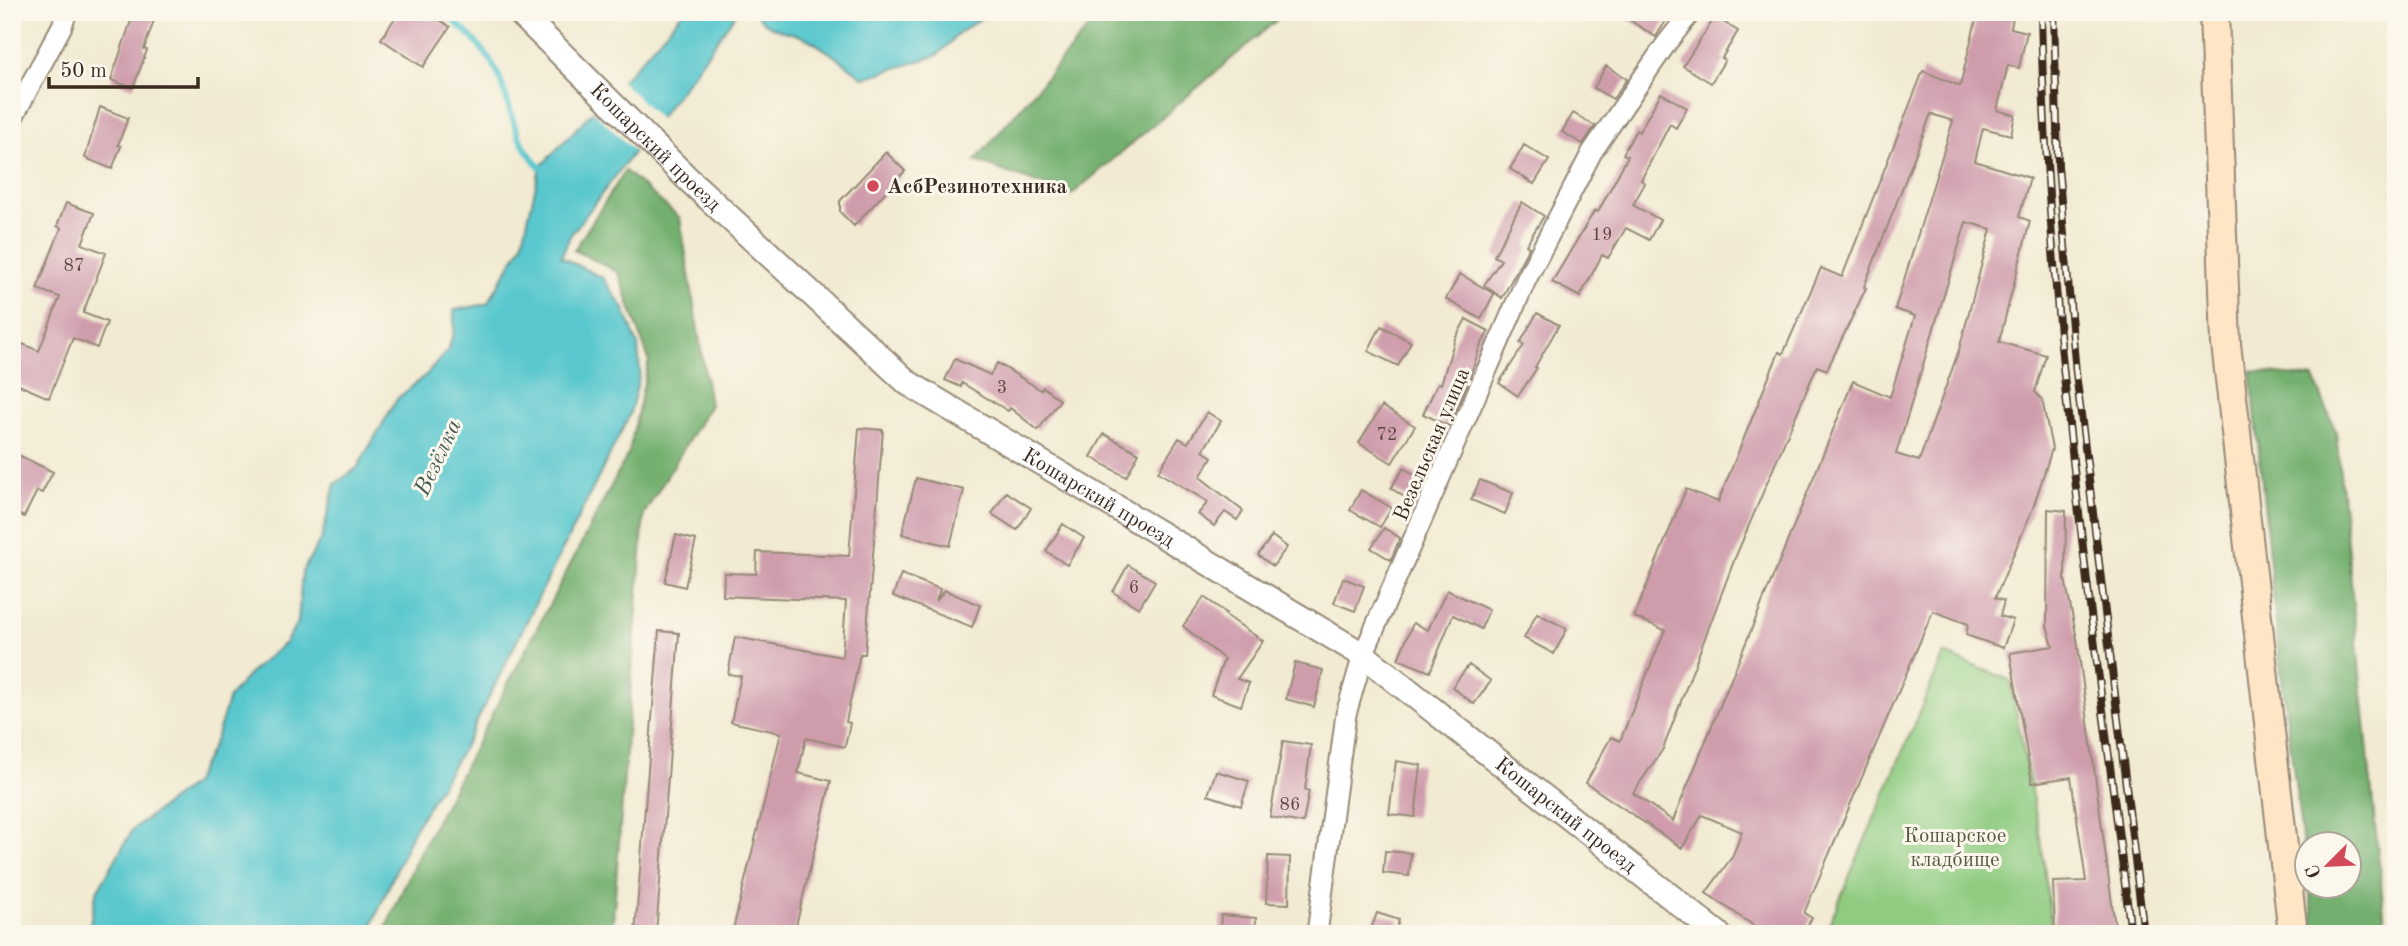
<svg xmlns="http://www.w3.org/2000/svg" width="2408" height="946" font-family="'Old Standard TT',serif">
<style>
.green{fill:#8fcc81;stroke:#657b50;stroke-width:2}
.forest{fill:#73b06f;stroke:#576d46;stroke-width:2}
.water{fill:#59c7ce;stroke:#4a7876;stroke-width:2}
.pier{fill:#f2ead2}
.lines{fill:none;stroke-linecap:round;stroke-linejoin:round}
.stream{stroke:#59c7ce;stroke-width:6}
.building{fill:#cf9cac;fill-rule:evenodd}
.minor-casing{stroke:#968a78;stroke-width:23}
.tertiary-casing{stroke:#968a78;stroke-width:28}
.secondary-casing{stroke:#968a78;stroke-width:32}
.minor{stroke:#fff;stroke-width:19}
.tertiary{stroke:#fff;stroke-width:24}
.secondary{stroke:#fee5c5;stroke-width:28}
.rail-casing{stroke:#3b2a1e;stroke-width:8}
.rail{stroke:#fbf7ec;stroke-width:5;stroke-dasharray:16;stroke-linecap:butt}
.poi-dot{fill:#d1495b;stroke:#fbf7ec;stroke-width:2.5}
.labels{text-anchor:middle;stroke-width:6;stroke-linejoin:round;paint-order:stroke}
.number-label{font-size:18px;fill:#604642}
.street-label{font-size:21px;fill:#3b2a1e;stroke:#fbf7ec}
.poi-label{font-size:21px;font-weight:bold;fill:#3b2a1e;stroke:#fbf7ec;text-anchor:start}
.park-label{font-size:21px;fill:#545b3c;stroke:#fbf7ec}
.water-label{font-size:23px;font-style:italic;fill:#445953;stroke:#fbf7ec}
</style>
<rect width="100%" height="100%" fill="#fbf7ec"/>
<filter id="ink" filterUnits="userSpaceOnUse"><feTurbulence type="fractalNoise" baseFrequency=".0143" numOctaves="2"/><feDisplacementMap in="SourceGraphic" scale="14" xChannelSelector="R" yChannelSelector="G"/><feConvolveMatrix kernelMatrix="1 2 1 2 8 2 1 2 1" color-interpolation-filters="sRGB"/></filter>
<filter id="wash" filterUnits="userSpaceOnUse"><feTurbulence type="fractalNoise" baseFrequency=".00686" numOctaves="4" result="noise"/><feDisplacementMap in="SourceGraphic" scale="28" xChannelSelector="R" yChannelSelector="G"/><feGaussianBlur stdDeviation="1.57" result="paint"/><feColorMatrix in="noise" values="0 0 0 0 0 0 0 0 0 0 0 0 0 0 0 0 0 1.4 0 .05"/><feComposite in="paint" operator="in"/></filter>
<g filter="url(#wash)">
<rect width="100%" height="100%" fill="#f2ead2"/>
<path class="green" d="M 1944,654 L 2010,680 L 2042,848 L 2052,934 L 1825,934 Z"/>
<path class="forest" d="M 1102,12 L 1285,13 L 1071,195 L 975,161 Z
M 625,171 L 680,218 L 710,405 L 644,514 L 612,934 L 383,934 L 418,856 L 629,452 L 649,360 L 618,272 L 574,250 Z
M 2251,371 L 2314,378 L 2336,432 L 2386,934 L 2315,933 L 2309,887 L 2348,886 L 2348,844 L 2306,844 L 2306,869 L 2279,656 Z"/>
<path class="water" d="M 683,12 L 737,12 L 695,71 L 570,236 L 561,257 L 603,278 L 624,309 L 638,345 L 640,373 L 630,414 L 464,747 L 413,831 L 368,934 L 88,934 L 96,893 L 133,829 L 193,784 L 216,739 L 229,697 L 253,670 L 285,643 L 298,622 L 302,572 L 322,537 L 335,484 L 357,468 L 397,399 L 427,374 L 448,350 L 454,332 L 454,310 L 487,304 L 522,245 L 540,167 L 634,68 Z
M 754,12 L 990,12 L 958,34 L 938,55 L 864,78 C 845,64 828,50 808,39 C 785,28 771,34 754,12 Z"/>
<path class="pier" d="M 619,79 L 662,121 L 637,154 L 591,109 Z"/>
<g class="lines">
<path class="stream" d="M 444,12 C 464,30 487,49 498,74 C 514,112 510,135 540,167"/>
</g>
<g id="blocks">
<path class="building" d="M 134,12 L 157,12 L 144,49 L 147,50 L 133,88 L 111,80 Z
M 399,12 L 429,12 L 450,27 L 423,67 L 381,39 Z
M 1617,12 L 1671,12 L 1656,37 Z
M 1978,12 L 2014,12 L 2011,28 L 2027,32 L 2019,68 L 2008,65 L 1997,110 L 2015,115 L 2011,135 L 1983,128 L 1975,161 L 2030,178 L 2019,217 L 2030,221 L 1999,342 L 2046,355 L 2035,392 L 2042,399 L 2052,449 L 2033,508 L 1995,598 L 2004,601 L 2000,616 L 2013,620 L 2003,648 L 1966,635 L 1968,624 L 1933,611 L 1804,913 L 1812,918 L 1802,934 L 1766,934 L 1706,893 L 1732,857 L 1742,832 L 1702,815 L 1682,848 L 1586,783 L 1611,737 L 1620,741 L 1665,630 L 1634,617 L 1686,489 L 1718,502 L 1779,352 L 1783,354 L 1821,268 L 1842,277 L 1923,71 L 1960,86 ZM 1931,114 L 1953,121 L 1895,309 L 1915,316 L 1890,397 L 1853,381 L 1673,821 L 1633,793 L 1663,749 L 1735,558 L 1817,366 L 1827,370 L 1866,288 L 1864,287 ZM 1966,222 L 1991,229 L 1959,350 L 1919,461 L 1896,454 Z
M 1715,17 L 1738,31 L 1722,58 L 1725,60 L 1711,83 L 1683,66 Z
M 1606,66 L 1627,79 L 1613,99 L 1594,88 Z
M 1661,93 L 1687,108 L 1676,128 L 1670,124 L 1641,180 L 1645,183 L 1633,205 L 1660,220 L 1649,240 L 1626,228 L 1608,258 L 1602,255 L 1580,297 L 1552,282 L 1595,210 L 1598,212 L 1628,156 L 1623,154 L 1636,130 L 1639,132 Z
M 100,107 L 128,118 L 118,145 L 121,146 L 112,169 L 85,158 Z
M 1573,113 L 1595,126 L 1583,144 L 1562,132 Z
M 1524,145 L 1549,160 L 1534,184 L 1510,169 Z
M 886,152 L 905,171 L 854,226 L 840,212 L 840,201 Z
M 1522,202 L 1544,216 L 1526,245 L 1529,247 L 1502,298 L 1484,285 L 1501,260 L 1494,256 Z
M 66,203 L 94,213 L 82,244 L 106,253 L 83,313 L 107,322 L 97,348 L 73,338 L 49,398 L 12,382 L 12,370 L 23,344 L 39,351 L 60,297 L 37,289 L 61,228 L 57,226 Z
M 1460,274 L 1494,294 L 1481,319 L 1446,299 Z
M 1537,313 L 1559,325 L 1535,367 L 1537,368 L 1518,396 L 1499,383 L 1524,345 L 1520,343 Z
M 1466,319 L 1489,331 L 1479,349 L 1469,380 L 1449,426 L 1423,414 L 1438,383 L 1441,384 L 1455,339 Z
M 1381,326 L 1411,342 L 1398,366 L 1368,351 Z
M 955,359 L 990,375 L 997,363 L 1041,390 L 1043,387 L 1060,400 L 1038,430 L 1010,408 L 1008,411 L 962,383 L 961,387 L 945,380 Z
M 1382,406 L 1415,426 L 1392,463 L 1359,443 Z
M 1207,412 L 1221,421 L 1203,451 L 1212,457 L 1200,477 L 1243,511 L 1237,520 L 1225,512 L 1214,526 L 1198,514 L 1208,502 L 1158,472 L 1179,438 L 1188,443 Z
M 859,428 L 883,430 L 865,654 L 860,654 L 846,722 L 850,723 L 845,747 L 806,738 L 798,773 L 831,781 L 794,934 L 732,934 L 781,733 L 731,722 L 741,676 L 728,674 L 735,637 L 842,657 L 846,601 L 723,596 L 724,573 L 756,574 L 757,552 L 849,556 Z
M 1104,434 L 1139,453 L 1126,477 L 1091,457 Z
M 12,452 L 53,472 L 42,493 L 37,491 L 24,517 L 12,511 Z
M 1404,468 L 1425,482 L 1415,504 L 1391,488 Z
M 916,478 L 964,490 L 950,546 L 902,534 Z
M 1480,480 L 1513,493 L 1505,514 L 1471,500 Z
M 1361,490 L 1392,508 L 1380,527 L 1350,510 Z
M 1006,492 L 1031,508 L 1017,530 L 992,514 Z
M 2048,509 L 2066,511 L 2065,579 L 2077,639 L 2116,934 L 2093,934 L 2092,928 L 2055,930 L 2053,882 L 2086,881 L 2071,777 L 2032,783 L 2010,653 L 2053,646 L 2047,625 Z
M 1063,524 L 1084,538 L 1067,565 L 1046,551 Z
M 1384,528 L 1400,538 L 1391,560 L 1371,548 Z
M 676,535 L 696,540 L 685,587 L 665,582 Z
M 1272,536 L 1287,547 L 1273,566 L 1258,555 Z
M 1128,565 L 1155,581 L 1139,608 L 1113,592 Z
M 901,574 L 940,589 L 936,602 L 944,590 L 980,605 L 972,627 L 893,596 Z
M 1343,578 L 1364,586 L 1355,611 L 1334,603 Z
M 1447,590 L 1489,610 L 1481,629 L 1453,615 L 1430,672 L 1398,659 L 1413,623 L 1428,630 Z
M 1204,597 L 1226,613 L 1224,614 L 1263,641 L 1237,679 L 1249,683 L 1241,706 L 1211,695 L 1224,659 L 1183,626 Z
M 1537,613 L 1567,629 L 1554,654 L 1524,638 Z
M 659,631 L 679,633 L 656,934 L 635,934 Z
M 1295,663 L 1323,670 L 1314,707 L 1286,699 Z
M 1469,665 L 1491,681 L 1474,704 L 1452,687 Z
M 1283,741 L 1311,745 L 1305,790 L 1309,791 L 1303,823 L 1270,817 Z
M 1396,761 L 1421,765 L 1415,817 L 1389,814 Z
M 1216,771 L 1249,781 L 1241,806 L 1208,795 Z
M 1385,851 L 1411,853 L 1409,876 L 1383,873 Z
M 1268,856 L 1290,857 L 1289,904 L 1266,903 Z
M 1377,913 L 1399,920 L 1395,934 L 1385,934 L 1371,929 Z
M 1221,915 L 1256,918 L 1255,934 L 1220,934 Z"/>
</g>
</g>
<g filter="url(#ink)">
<use href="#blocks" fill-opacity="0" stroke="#968a78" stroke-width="2"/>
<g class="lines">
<g class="minor-casing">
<path id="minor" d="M 12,119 L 62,26 L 67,12
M 1317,934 L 1346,714 L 1363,655 L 1526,280 L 1592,152 L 1666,44 L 1691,12"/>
</g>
<g class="tertiary-casing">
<g id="tertiary">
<path id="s1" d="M 519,12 L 688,179 L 908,383 L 1363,655 L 1718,934"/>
</g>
</g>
<g class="secondary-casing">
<path id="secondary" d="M 2214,12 L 2226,344 L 2293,934"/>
</g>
<use href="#minor" class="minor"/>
<use href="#tertiary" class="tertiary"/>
<use href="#secondary" class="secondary"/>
<g class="rail-casing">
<path id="rail" d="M 2041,12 C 2047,321 2094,628 2131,934
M 2054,12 L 2058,166 L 2076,373 L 2144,934"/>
</g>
<use href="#rail" class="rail"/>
</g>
</g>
<circle class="poi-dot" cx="873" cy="186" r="7"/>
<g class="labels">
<g class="number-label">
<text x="1602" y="240">19</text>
<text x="74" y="271">87</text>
<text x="1002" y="393">3</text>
<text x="1387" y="440">72</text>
<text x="1134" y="593">6</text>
<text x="1290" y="810">86</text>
</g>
<g class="street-label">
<text dy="7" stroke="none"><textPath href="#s1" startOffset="192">Кошарский проезд</textPath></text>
<text transform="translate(1431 444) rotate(-67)" y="7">Везельская улица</text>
<text dy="7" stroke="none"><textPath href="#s1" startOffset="760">Кошарский проезд</textPath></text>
<text dy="7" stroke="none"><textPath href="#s1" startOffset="1326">Кошарский проезд</textPath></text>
</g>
<g class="poi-label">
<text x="887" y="193">АсбРезинотехника</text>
</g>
<g class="park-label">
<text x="1955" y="842">Кошарское<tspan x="1955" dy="24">кладбище</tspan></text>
</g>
<g class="water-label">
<text transform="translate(437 457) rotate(-65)" y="8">Везёлка</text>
</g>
</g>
<rect width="2408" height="946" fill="none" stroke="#fbf7ec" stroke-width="42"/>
<g transform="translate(2328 865) rotate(246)"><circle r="33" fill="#fbf7ec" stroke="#aea59a" stroke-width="2"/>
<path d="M0-5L12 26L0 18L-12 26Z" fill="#d1495b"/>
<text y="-10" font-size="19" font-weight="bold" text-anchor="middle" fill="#3b2a1e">С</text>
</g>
<path d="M49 77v10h149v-10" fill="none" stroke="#3b2a1e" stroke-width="3.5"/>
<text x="60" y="77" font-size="21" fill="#3b2a1e" stroke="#fbf7ec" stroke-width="5" paint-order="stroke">50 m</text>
</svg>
